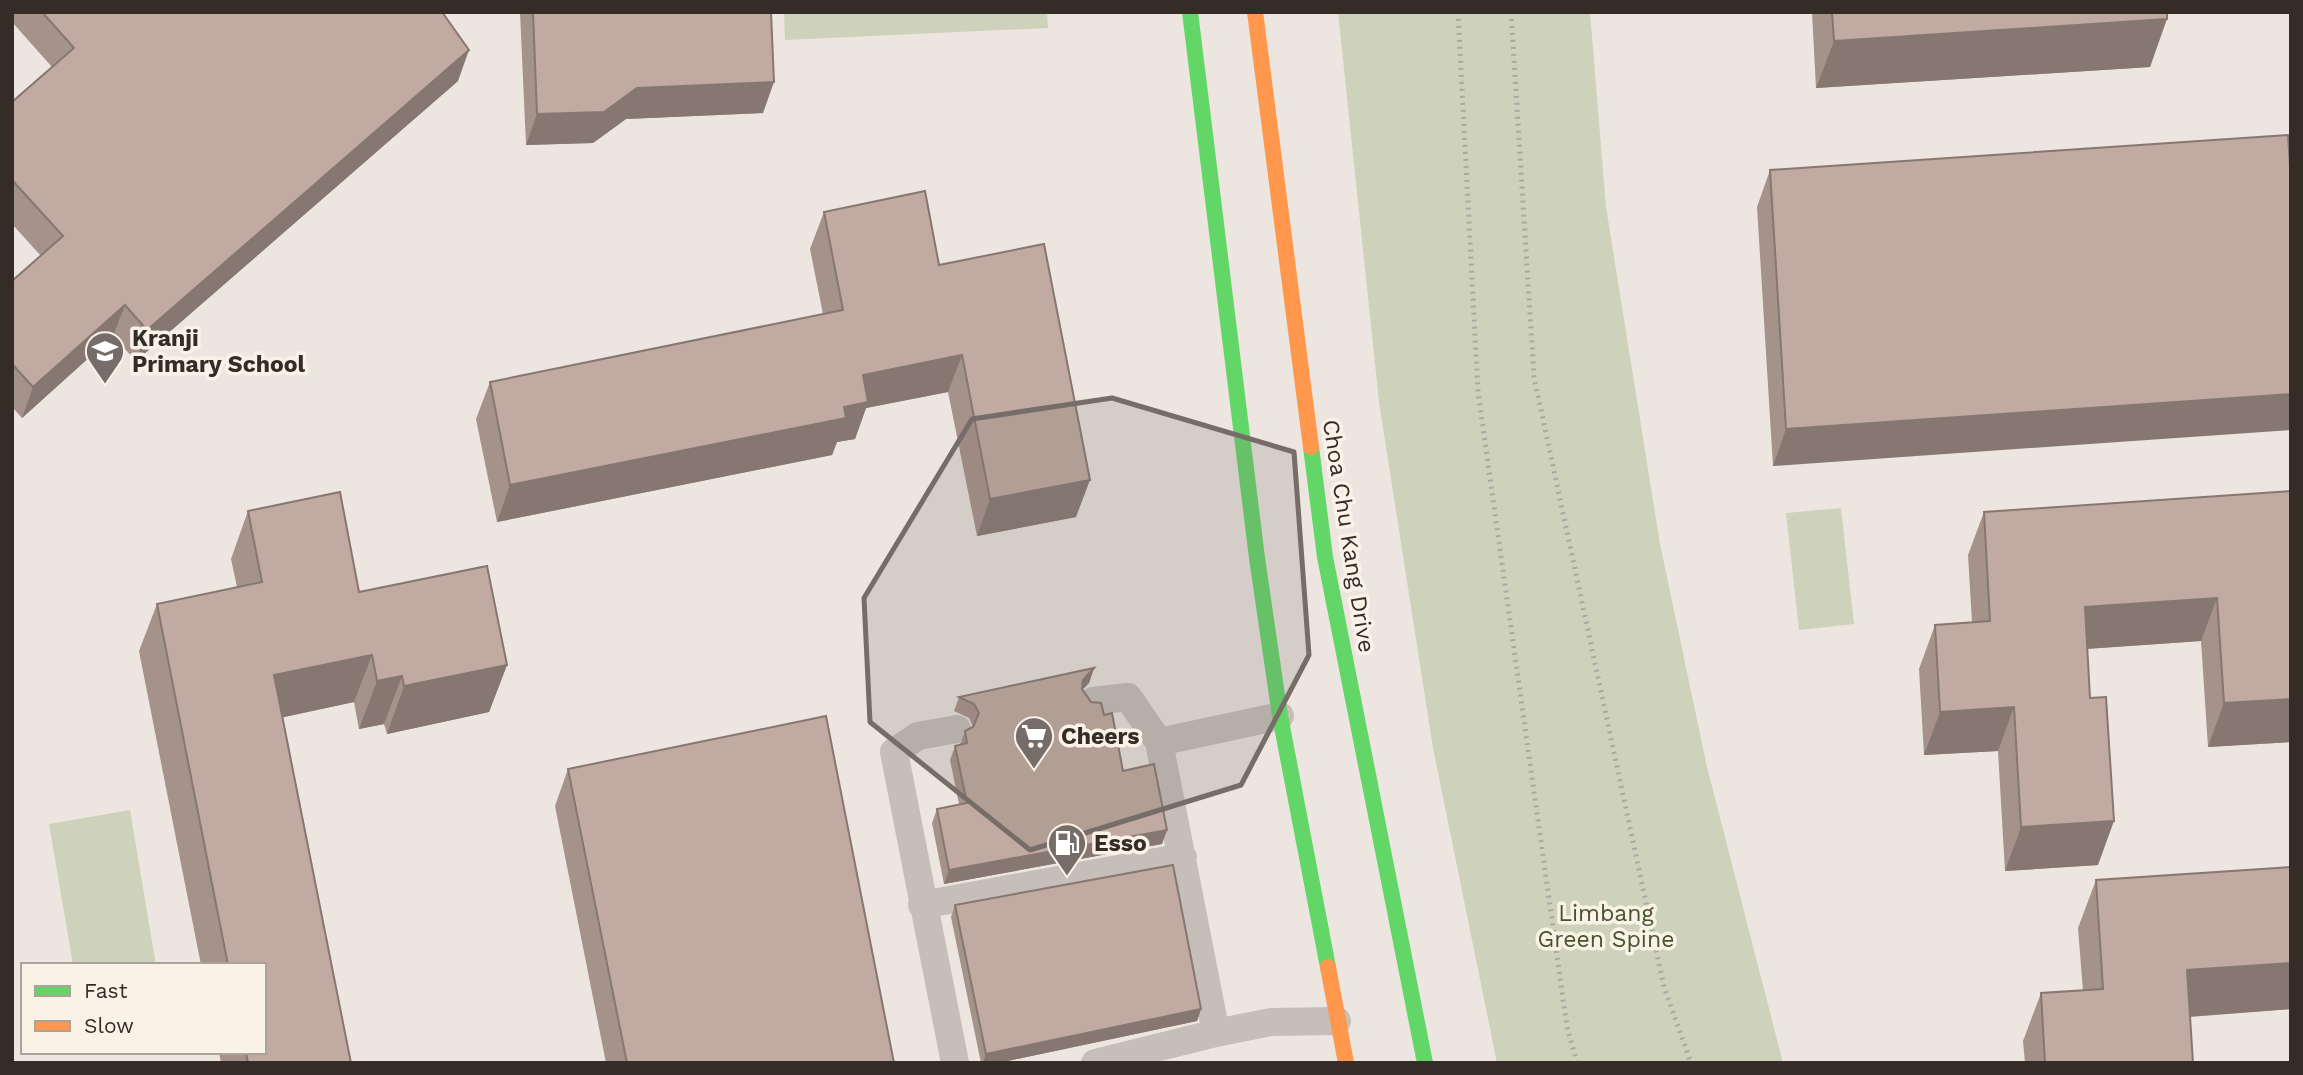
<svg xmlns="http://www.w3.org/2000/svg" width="2303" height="1075" font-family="'Work Sans',sans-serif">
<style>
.green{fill:#ced2ba}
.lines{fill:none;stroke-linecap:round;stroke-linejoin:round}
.lane{stroke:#c5beb9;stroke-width:28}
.fast{stroke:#63d668;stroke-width:16}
.slow{stroke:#ff974d;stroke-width:16}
.rail{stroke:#ada7a3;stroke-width:5;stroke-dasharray:2 5;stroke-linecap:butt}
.wall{fill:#a5928a}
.shaded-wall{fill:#867771}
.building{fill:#c0aaa1;stroke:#867771;stroke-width:2}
.marked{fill:#766d68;fill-opacity:0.2;stroke:#766d68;stroke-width:5;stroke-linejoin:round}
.labels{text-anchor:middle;stroke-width:7;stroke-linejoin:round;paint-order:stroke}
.poi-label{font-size:23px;font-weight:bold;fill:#362c27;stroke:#faf1e7;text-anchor:start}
.street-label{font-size:23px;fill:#362c27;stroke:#faf1e7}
.park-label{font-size:23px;fill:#46552b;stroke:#faf1e7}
</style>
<rect width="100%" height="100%" fill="#ede6e0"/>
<path class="green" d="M 784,12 L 1047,12 L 1048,28 L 785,40 Z
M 1338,12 L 1590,12 L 1606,207 L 1660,544 L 1707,767 L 1783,1063 L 1497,1063 L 1433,748 L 1379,402 Z
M 1841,508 L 1854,624 L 1799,630 L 1786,513 Z
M 130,810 L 156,965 L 73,965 L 49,824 Z"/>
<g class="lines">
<path class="lane" d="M 1093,701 L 1128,697 L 1159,742
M 1280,716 L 1159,742 L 1216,1033 L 1271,1022 L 1337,1021
M 922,905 L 1183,857
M 955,1063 L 894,752 L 918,736 L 957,729
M 1095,1063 L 1216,1033"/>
<path class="fast" d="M 1190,12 L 1257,558 L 1280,716 L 1328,967
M 1311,447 L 1325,557 L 1425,1063"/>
<path class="slow" d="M 1255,12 L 1311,447
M 1328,967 L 1346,1063"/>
<path class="rail" d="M 1458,12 L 1478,392 L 1567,1027 L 1577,1063
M 1511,12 L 1534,377 L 1664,987 L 1691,1063"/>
</g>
<path class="wall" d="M 12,12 L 442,12 L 458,81 L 136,361 L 113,336 L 22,418 L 12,407 L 12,281 L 41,256 L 12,224 L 12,102 L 52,67 L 12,22 Z
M 520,12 L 771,12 L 763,113 L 626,119 L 593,143 L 526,145 Z
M 1812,12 L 2167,12 L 2150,67 L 1816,88 Z
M 2288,135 L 1773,466 L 1757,207 L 1770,170 Z
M 824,212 L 939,265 L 1076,517 L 977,536 L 948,392 L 866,408 L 855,439 L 837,442 L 832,455 L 497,522 L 476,419 L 490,382 L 823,314 L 810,249 Z
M 2291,491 L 2291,742 L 2208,747 L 2201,641 L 2087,649 L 2098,865 L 2005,871 L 1998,751 L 1924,755 L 1919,669 L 1935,625 L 1972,622 L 1968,555 L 1984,512 Z
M 248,511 L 359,592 L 507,665 L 489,712 L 387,734 L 384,724 L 359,729 L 354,702 L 283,717 L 351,1063 L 221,1063 L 219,1052 L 264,1052 L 264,965 L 201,965 L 139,651 L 157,604 L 237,587 L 231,559 Z
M 1094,668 L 1089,683 L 1082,690 L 1091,702 L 1104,715 L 1123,771 L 1167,830 L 1162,844 L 944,884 L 932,823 L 937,809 L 959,804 L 950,760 L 955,746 L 960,745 L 965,731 L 973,727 L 969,718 L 954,711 L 959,697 Z
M 568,769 L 894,1063 L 606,1063 L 555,806 Z
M 2291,867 L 2291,1009 L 2190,1017 L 2193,1063 L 2025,1063 L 2023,1041 L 2041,993 L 2083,991 L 2078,928 L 2096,880 Z
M 955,905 L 1201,1009 L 1197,1021 L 998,1063 L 981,1063 L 951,917 Z"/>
<path class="shaded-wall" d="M 2167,19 L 2150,67 L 1816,88 L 1834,41 Z
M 469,50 L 458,81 L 136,361 L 147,330 Z
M 774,82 L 763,113 L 626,119 L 593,143 L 526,145 L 537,114 L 637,88 Z
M 125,305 L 113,336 L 22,418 L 33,387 Z
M 962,355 L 948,392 L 866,408 L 855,439 L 837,442 L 832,455 L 497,522 L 510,485 L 844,407 L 863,375 Z
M 2291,394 L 2291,430 L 1773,466 L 1786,429 Z
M 1090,480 L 1076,517 L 977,536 L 990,499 Z
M 2217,598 L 2201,641 L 2069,650 L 2085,607 Z
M 372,655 L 354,702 L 257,723 L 274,675 Z
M 507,665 L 489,712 L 387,734 L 404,686 Z
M 1094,668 L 1089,683 L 1078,694 L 1083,680 Z
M 402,676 L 384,724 L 359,729 L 377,681 Z
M 2291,699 L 2291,742 L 2208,747 L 2224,703 Z
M 2014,707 L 1998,751 L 1924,755 L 1940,712 Z
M 2114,821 L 2098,865 L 2005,871 L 2021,827 Z
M 1167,830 L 1162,844 L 944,884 L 949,870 Z
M 2291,963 L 2291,1009 L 2170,1018 L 2187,970 Z
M 1201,1009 L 1197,1021 L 998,1063 L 983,1063 L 986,1054 Z"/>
<path class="building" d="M 42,12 L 442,12 L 469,50 L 147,330 L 125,305 L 33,387 L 12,364 L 12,281 L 63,236 L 12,180 L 12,102 L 74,48 Z
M 533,12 L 771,12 L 774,82 L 637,88 L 604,112 L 537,114 Z
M 1832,12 L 2167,12 L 2167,19 L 1834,41 Z
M 2288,135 L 2291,179 L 2291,394 L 1786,429 L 1770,170 Z
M 925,191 L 939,265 L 1044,244 L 1090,480 L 990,499 L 962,355 L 863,375 L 868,402 L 844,407 L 846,418 L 510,485 L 490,382 L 843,310 L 824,212 Z
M 2291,491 L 2291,699 L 2224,703 L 2217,598 L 2085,607 L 2090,698 L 2106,697 L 2114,821 L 2021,827 L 2014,707 L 1940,712 L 1935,625 L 1990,621 L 1984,512 Z
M 340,492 L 359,592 L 487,566 L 507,665 L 404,686 L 402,676 L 377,681 L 372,655 L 274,675 L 351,1063 L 248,1063 L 246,1052 L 264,1052 L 264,965 L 228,965 L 157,604 L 262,582 L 248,511 Z
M 1094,668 L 1083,680 L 1082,689 L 1091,702 L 1101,703 L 1104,715 L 1112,713 L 1123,771 L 1154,764 L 1167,830 L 949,870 L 937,809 L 967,803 L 955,746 L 967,743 L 965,731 L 973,727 L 979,713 L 974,704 L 959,697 Z
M 826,716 L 894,1063 L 627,1063 L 568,769 Z
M 1173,865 L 1201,1009 L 986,1054 L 955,905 Z
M 2291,867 L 2291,963 L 2187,970 L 2193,1063 L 2045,1063 L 2041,993 L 2103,989 L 2096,880 Z"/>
<path class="marked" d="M 1112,398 L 1294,452 L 1309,655 L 1241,785 L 1030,850 L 870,722 L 864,598 L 972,419 Z"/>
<defs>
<g id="school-pin" transform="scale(2.0125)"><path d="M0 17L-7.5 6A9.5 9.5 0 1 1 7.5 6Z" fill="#766d68" stroke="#faf1e7"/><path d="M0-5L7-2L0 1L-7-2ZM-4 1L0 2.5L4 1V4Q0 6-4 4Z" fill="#fff"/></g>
<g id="supermarket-pin" transform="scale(2.0125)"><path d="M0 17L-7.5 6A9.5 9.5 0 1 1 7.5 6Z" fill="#766d68" stroke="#faf1e7"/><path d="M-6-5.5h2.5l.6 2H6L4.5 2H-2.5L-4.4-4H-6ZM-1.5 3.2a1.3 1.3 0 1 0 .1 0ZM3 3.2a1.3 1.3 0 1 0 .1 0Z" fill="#fff"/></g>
<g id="fuel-pin" transform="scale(2.0125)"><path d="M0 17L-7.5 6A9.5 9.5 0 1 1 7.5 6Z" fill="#766d68" stroke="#faf1e7"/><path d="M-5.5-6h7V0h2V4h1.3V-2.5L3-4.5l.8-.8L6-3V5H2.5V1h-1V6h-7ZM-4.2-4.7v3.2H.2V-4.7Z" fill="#fff"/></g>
</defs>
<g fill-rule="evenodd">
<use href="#school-pin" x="105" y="351"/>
<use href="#supermarket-pin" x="1034" y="736"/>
<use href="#fuel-pin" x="1067" y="843"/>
</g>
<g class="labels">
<g class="poi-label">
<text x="132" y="346">Kranji<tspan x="132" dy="26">Primary School</tspan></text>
<text x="1061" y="744">Cheers</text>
<text x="1094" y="851">Esso</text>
</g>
<g class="street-label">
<text transform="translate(1349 536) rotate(81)" y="8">Choa Chu Kang Drive</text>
</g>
<g class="park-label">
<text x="1606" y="921">Limbang<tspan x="1606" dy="26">Green Spine</tspan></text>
</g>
</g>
<rect width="2303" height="1075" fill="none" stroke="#362c27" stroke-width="28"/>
<rect x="21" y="963" width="245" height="91" fill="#faf1e7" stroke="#aca29a" stroke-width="2"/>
<rect x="35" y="986" width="35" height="10" fill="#63d668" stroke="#aca29a" stroke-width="2"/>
<text x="84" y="998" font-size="21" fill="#362c27">Fast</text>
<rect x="35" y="1021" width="35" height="10" fill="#ff974d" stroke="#aca29a" stroke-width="2"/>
<text x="84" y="1033" font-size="21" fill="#362c27">Slow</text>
</svg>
